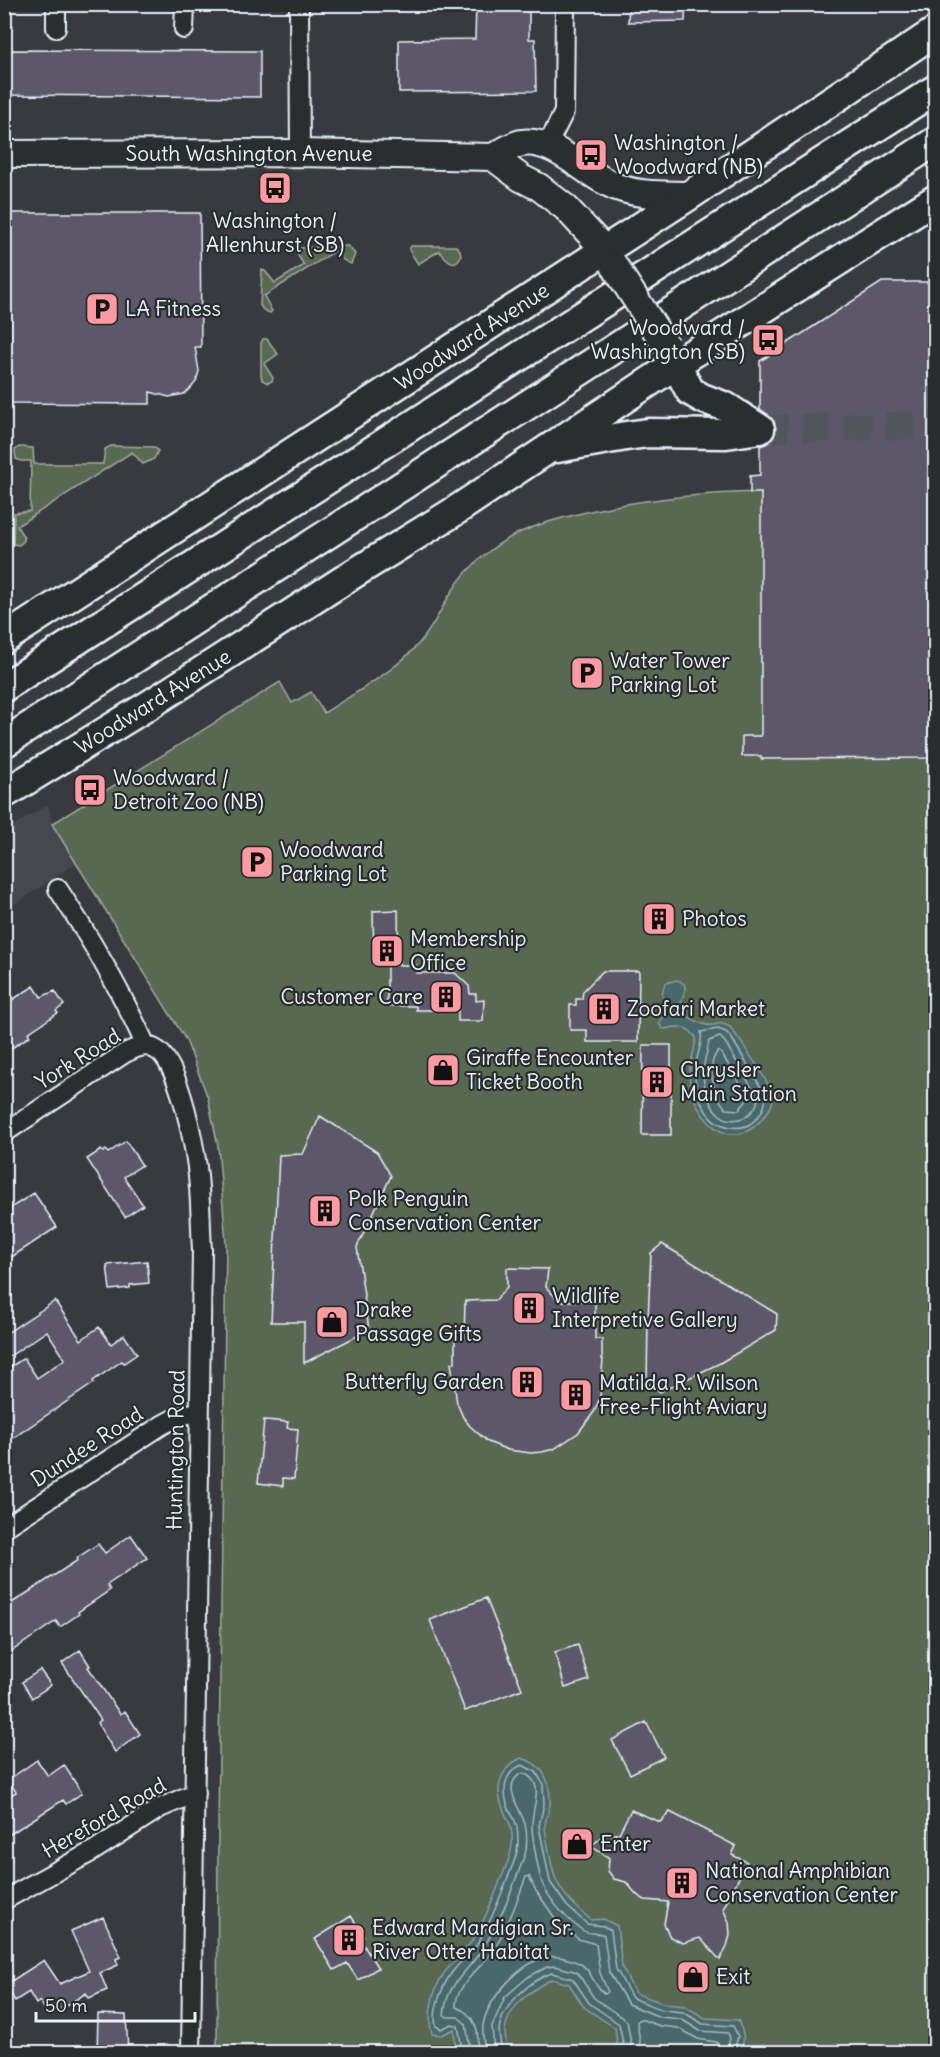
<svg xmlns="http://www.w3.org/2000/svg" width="940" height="2057" font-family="Delius,sans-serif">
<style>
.built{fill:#464650}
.green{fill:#586851;stroke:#a0aca4;stroke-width:1.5}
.water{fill:#48676b;stroke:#889ea3;stroke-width:1.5}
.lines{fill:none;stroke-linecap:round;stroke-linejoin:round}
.shore{stroke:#a8bac0;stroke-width:1.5}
.building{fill:#5b596b;stroke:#e8f1f8;stroke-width:1.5}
.primary-tunnel{stroke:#53555c;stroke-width:28;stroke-dasharray:28 14;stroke-linecap:butt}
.minor-casing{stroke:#e8f1f8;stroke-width:22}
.secondary-casing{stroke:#e8f1f8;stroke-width:30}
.primary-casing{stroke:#e8f1f8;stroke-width:33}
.minor{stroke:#2a2d2e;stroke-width:18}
.secondary{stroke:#2a2d2e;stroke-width:26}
.primary{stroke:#2a2d2e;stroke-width:28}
.secondary-bridge-casing{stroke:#e8f1f8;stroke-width:30;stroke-linecap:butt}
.secondary-bridge{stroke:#2a2d2e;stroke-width:26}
.labels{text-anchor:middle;stroke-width:4.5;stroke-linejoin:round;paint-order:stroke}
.poi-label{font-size:21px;fill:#e8f1f8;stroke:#2a2d2e;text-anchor:start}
.street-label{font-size:21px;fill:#e8f1f8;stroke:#2a2d2e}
</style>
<rect width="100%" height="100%" fill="#393a40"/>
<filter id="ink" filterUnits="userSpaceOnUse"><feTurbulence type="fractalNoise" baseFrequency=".0167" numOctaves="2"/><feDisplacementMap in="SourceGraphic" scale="12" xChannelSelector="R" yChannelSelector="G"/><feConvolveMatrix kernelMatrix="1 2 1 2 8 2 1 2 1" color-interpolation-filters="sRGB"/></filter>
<g filter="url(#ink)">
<path class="built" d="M 48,804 L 52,824 L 76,863 L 5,911 L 5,831 Z"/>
<path class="green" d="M 348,246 L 355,254 L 351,264 L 343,260 L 338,249 L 264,296 L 272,311 L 270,313 L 263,310 L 260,305 L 262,270 L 265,271 L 275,283 L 304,265 L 297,254 L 297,250 L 301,248 Z
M 411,246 L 456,246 L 460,250 L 461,256 C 454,270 446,258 439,251 L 418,264 L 409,250 Z
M 263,339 L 267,339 L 278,354 L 264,364 L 273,378 L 272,381 L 268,383 L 262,380 L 261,375 L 261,343 Z
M 111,446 L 154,447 L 158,451 L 154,459 L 143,464 L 132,452 L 17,526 L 24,538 L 24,541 L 19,545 L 13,544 L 14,513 L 30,511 L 31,461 L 21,461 L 16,459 L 15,450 L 19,447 L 33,448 L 34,464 L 103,464 L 105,449 Z
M 935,491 L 935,2052 L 217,2052 L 218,1827 L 226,1243 L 218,1146 L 208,1098 L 186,1040 L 52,824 L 280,682 L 292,703 L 311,692 L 324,713 C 359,690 399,670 425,636 C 435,623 442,607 451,593 C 460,578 473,564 487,553 C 513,531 545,522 578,514 C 694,485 816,492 935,491 Z"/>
<path class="water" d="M 677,980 C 693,985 681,997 679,1007 C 683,1015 698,1023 707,1025 C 717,1027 716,1020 730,1027 C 740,1040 768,1080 772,1094 C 774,1103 771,1108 765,1115 C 734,1157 697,1123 690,1083 C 687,1067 695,1053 696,1038 C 686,1023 677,1027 663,1029 L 659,1024 L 668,1010 C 664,998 659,995 666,983 Z
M 521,1758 C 544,1764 551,1781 550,1804 C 549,1812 545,1819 545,1827 C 546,1836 552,1870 555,1877 C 562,1895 577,1908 591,1920 L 604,1919 L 617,1926 L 622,1967 L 635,1993 L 665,2004 L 685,2006 L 705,2018 L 738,2020 C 743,2032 747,2041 739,2052 L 614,2052 L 617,2044 L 615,2028 L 584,2007 L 569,1984 L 552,1979 C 532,1989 507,2007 505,2031 C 505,2037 507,2044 507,2050 L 512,2052 L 453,2052 L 455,2044 L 454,2029 L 442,2035 L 432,2034 C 426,2012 434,1983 450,1966 C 458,1957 467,1949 474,1938 C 486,1918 494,1897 502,1876 C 509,1860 515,1846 511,1828 C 510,1822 506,1817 504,1811 C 494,1789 499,1769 521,1758 Z"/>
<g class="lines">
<path class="shore" d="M 718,1029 L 726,1032 L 731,1037 L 766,1096 C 766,1107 759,1118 750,1124 C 742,1129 731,1128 723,1125 C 703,1119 694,1088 695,1069 C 696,1056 703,1045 701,1032 Z
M 720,1037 L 725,1042 L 758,1098 C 757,1115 734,1127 720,1115 C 711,1108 706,1093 704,1082 C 701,1067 707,1055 709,1041 Z
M 718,1051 L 721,1053 L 749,1098 L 739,1110 L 726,1109 C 714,1095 705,1066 718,1051 Z
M 459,2052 L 461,2043 L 458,2026 L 452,2024 L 441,2029 L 436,2026 C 432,2009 443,1984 453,1971 C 461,1961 471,1954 478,1943 C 491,1923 499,1899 508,1877 C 516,1857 520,1849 517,1828 C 516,1820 511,1814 508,1807 C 502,1790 504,1772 522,1765 L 536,1772 L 543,1784 L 544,1804 L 539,1826 L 550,1882 L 567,1906 L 587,1924 L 603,1926 L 611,1930 L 616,1969 L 632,1998 L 663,2010 L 683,2012 L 703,2024 L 733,2026 L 738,2036 L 734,2052
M 467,2052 L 469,2043 L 466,2024 L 458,2017 L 447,2017 L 444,2015 C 447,1981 469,1972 485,1945 C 502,1918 513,1887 524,1857 C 528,1848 527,1830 524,1821 C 518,1806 501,1782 523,1773 C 547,1782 531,1808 532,1826 C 532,1836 539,1877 543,1885 C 551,1902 567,1920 582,1930 C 589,1935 597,1932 604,1935 L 609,1972 L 628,2004 L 660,2017 L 681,2019 L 700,2031 L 728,2033 L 730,2038 L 727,2052
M 476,2052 C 481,2032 475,2014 456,2007 C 455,1986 480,1969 491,1953 C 507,1930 516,1903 526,1877 L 529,1876 L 536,1891 L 555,1918 L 578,1939 L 596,1944 L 600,1973 L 608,1992 L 605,1994 C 593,1987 592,1969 579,1963 C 570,1959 556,1955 547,1957 C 520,1963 488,1998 483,2025 C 482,2034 484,2044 485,2052
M 494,2052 L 492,2026 L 505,1997 L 528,1977 L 547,1967 L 555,1966 L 577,1972 L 594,1998 L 627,2021 L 631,2043 L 629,2052
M 502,2052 C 501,2046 499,2036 499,2029 C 502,2006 530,1980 552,1973 L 573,1979 L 589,2003 L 619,2024 L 623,2043 L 621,2052
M 638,2052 L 640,2042 L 637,2022 L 640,2019 L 660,2026 L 678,2028 L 698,2039 L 716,2042 L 718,2044 L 718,2052"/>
</g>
<path class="building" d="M 476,4 L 529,4 L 529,39 L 535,39 L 536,91 L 399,92 L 399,40 L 475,39 Z
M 629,4 L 686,4 L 685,21 L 628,22 Z
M 4,50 L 260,51 L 260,97 L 4,95 Z
M 4,213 L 200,213 L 201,347 L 195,347 L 199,371 L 196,382 L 190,389 L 184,394 L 169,397 L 150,392 L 150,404 L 4,403 Z
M 882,282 L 936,282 L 936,758 L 761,759 L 761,756 L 742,756 L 742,736 L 761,736 L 761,493 L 750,493 L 750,476 L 760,475 L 760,446 L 771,442 L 775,436 L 776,429 L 773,418 L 760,409 L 760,361 Z
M 398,910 L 399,964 L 374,965 L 373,911 Z
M 387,965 L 416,965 L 416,973 L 455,973 L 469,986 L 470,994 L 476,994 L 476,1001 L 484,1000 L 483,1021 L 458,1021 L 458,1010 L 416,1010 L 416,1006 L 387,1006 Z
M 603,971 L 639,971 L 638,1042 L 587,1042 L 587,1030 L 570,1030 L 570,1005 L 576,1005 L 576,999 L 582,999 L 583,991 Z
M 34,986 L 41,997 L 55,991 L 64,1005 L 56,1011 L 58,1013 L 28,1033 L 30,1036 L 4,1053 L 4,1005 Z
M 643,1045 L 671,1045 L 671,1135 L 642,1135 Z
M 320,1116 L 377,1152 L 391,1176 L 357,1247 L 369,1330 L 304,1363 L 304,1322 L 271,1322 L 279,1155 L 303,1154 Z
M 126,1141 L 142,1165 L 124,1177 L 143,1205 L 125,1217 L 87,1159 L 101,1150 L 103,1152 L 106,1150 L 108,1153 Z
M 34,1193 L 57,1227 L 4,1262 L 4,1212 Z
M 662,1244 L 777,1314 L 776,1330 L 720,1363 L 660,1392 L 647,1383 L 648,1319 L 651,1253 Z
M 147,1261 L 149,1283 L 130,1285 L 130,1288 L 110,1290 L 107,1265 Z
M 507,1268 L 548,1269 L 546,1287 L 559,1301 L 595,1301 L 595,1339 L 602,1339 L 602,1359 L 603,1359 L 600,1398 L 594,1412 L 578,1433 L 554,1449 L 542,1452 L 531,1453 L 508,1450 L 488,1442 L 470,1426 L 463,1417 L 457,1403 L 451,1363 L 455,1363 L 455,1339 L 464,1339 L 465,1301 L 496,1300 L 507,1287 Z
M 55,1301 L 81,1340 L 99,1327 L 111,1344 L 124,1335 L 137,1354 L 124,1363 L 122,1361 L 93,1381 L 94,1383 L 4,1444 L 4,1371 L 24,1358 L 37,1378 L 65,1359 L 47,1331 L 4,1360 L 4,1335 Z
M 264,1420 L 288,1422 L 287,1428 L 298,1429 L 294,1479 L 283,1478 L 283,1486 L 258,1483 Z
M 131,1535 L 147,1558 L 107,1585 L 110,1590 L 78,1612 L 79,1614 L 60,1627 L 56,1621 L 12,1651 L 4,1639 L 4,1608 L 78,1560 L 77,1558 L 98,1544 L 105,1553 Z
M 486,1598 L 522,1689 L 465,1711 L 430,1620 Z
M 578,1645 L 589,1680 L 565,1688 L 555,1652 Z
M 80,1650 L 90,1666 L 88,1667 L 120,1714 L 125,1711 L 140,1734 L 115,1752 L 97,1723 L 101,1720 L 62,1663 Z
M 40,1670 L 51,1685 L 32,1698 L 22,1682 Z
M 646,1722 L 664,1757 L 630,1774 L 612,1740 Z
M 37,1760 L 48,1776 L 64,1765 L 82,1793 L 66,1804 L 63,1800 L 4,1838 L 4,1799 L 16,1792 L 8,1780 Z
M 631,1810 L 660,1822 L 670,1812 L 736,1846 L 732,1855 L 747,1862 L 723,1909 L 729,1922 L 730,1935 L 727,1946 L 720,1960 L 700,1938 L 683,1943 L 670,1937 L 664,1924 L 668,1902 L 645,1900 L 637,1895 L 626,1882 L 614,1879 L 608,1871 L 609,1858 L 591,1846 L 601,1838 L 619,1833 Z
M 351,1916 L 364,1936 L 359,1938 L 378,1968 L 358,1980 L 347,1963 L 334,1970 L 315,1939 Z
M 103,1917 L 121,1957 L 116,1959 L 118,1965 L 100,1973 L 107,1990 L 89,1998 L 86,1993 L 57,2012 L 51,2003 L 44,2008 L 40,2001 L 36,2004 L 29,1992 L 15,2001 L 5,1985 L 44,1960 L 60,1984 L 89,1971 L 71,1931 Z
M 98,2014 L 126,2015 L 128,2052 L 97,2052 Z"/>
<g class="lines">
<path class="primary-tunnel" d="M 760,429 L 936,425"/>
<g class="minor-casing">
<path id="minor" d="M 299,4 L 300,153
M 56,28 L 56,4
M 184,29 L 185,4
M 547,146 L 564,112 L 565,4
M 58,889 C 91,939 121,991 146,1046
M 4,1133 L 125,1053 C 136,1048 144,1043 155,1049 C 177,1059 191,1130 195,1154 C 201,1186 200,1218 202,1250 L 191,2052
M 4,1528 L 162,1425 L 179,1416 L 198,1412
M 4,1900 L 93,1851 L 160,1808 L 195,1793"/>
</g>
<g class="secondary-casing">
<path id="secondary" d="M 4,154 L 300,153 L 493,157 C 501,153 513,144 522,143 C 556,138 586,176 617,187 C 640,196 666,194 690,195
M 493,157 L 521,178 L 539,187 L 566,208 L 605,250 L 615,267"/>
</g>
<g class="primary-casing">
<path id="primary" d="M 676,364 L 690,391 L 702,398 L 726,407 L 760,429
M 557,448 L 626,436 L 648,433 L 726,434 L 760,429
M 4,639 L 690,195 L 936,31
M 4,687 L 936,89
M 4,743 L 936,141
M 4,794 L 149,705 L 353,574 L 452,513 L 676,364 L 936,199"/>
</g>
<use href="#minor" class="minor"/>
<use href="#secondary" class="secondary"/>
<use href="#primary" class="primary"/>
<g class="secondary-bridge-casing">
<path id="secondary-bridge" d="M 615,267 L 666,346"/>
</g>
<use href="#secondary-bridge" class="secondary-bridge"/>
</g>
</g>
<defs>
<g id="bus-square" transform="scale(1.725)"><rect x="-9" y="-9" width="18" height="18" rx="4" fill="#ff9aa2" stroke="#2a2d2e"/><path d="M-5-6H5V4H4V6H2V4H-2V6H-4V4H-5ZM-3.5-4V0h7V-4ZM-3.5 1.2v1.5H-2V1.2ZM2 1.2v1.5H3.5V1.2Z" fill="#111"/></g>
<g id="parking-square" transform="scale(1.725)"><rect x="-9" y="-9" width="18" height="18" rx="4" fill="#ff9aa2" stroke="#2a2d2e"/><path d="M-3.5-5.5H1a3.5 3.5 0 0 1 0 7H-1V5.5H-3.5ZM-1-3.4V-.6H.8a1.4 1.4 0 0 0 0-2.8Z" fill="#111"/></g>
<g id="building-square" transform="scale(1.725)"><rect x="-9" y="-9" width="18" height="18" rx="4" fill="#ff9aa2" stroke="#2a2d2e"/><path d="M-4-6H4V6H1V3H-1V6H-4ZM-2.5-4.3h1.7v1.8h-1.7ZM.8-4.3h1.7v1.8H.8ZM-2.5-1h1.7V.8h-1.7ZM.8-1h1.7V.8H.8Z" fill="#111"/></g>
<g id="shop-square" transform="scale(1.725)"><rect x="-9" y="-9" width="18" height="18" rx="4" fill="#ff9aa2" stroke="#2a2d2e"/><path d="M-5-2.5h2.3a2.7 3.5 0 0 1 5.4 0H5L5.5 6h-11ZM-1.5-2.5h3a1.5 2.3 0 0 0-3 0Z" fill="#111"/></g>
</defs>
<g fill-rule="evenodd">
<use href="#bus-square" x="591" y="155"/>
<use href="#bus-square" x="275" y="188"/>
<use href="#parking-square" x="102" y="309"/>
<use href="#bus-square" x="768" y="340"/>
<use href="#parking-square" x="587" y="673"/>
<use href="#bus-square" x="90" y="790"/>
<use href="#parking-square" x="257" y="862"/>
<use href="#building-square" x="659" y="919"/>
<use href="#building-square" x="387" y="951"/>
<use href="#building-square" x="446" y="997"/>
<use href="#building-square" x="604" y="1009"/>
<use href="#shop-square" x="443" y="1070"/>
<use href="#building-square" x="657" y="1082"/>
<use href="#building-square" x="325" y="1211"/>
<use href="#building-square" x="529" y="1308"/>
<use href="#shop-square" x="332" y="1322"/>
<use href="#building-square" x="527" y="1382"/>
<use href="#building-square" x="576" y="1395"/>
<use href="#shop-square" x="577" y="1844"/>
<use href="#building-square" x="682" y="1883"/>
<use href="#building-square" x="349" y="1940"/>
<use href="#shop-square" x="693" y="1977"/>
</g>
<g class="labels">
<g class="poi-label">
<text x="614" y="150">Washington /<tspan x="614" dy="24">Woodward (NB)</tspan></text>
<text x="275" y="228" text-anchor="middle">Washington /<tspan x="275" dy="24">Allenhurst (SB)</tspan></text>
<text x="125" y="316">LA Fitness</text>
<text x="745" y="335" text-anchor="end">Woodward /<tspan x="745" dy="24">Washington (SB)</tspan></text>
<text x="610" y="668">Water Tower<tspan x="610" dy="24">Parking Lot</tspan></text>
<text x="113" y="785">Woodward /<tspan x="113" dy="24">Detroit Zoo (NB)</tspan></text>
<text x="280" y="857">Woodward<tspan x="280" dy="24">Parking Lot</tspan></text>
<text x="682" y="926">Photos</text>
<text x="410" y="946">Membership<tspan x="410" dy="24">Office</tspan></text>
<text x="423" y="1004" text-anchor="end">Customer Care</text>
<text x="627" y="1016">Zoofari Market</text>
<text x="466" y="1065">Giraffe Encounter<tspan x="466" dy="24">Ticket Booth</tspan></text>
<text x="680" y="1077">Chrysler<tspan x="680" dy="24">Main Station</tspan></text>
<text x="348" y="1206">Polk Penguin<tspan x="348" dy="24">Conservation Center</tspan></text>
<text x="552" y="1303">Wildlife<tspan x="552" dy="24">Interpretive Gallery</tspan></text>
<text x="355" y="1317">Drake<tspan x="355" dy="24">Passage Gifts</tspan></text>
<text x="504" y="1389" text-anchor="end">Butterfly Garden</text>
<text x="599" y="1390">Matilda R. Wilson<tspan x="599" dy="24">Free-Flight Aviary</tspan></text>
<text x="600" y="1851">Enter</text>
<text x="705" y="1878">National Amphibian<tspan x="705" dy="24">Conservation Center</tspan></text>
<text x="372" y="1935">Edward Mardigian Sr.<tspan x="372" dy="24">River Otter Habitat</tspan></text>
<text x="716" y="1984">Exit</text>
</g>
<g class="street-label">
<text x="249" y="161">South Washington Avenue</text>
<text transform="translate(472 337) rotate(-33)" y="7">Woodward Avenue</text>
<text transform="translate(153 702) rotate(-32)" y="7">Woodward Avenue</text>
<text transform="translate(78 1059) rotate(-32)" y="7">York Road</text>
<text transform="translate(87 1447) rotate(-33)" y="7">Dundee Road</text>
<text transform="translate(176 1450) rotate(-89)" y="7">Huntington Road</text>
<text transform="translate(104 1818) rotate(-30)" y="7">Hereford Road</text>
</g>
</g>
<rect width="940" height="2057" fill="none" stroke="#2a2d2e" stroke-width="24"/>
<rect x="12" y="12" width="916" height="2033" fill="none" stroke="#e8f1f8" stroke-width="2" filter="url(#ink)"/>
<path d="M36 2012v9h159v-9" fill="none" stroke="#e8f1f8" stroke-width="3"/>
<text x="45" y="2012" font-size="18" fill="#e8f1f8" stroke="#2a2d2e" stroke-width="4.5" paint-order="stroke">50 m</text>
</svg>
